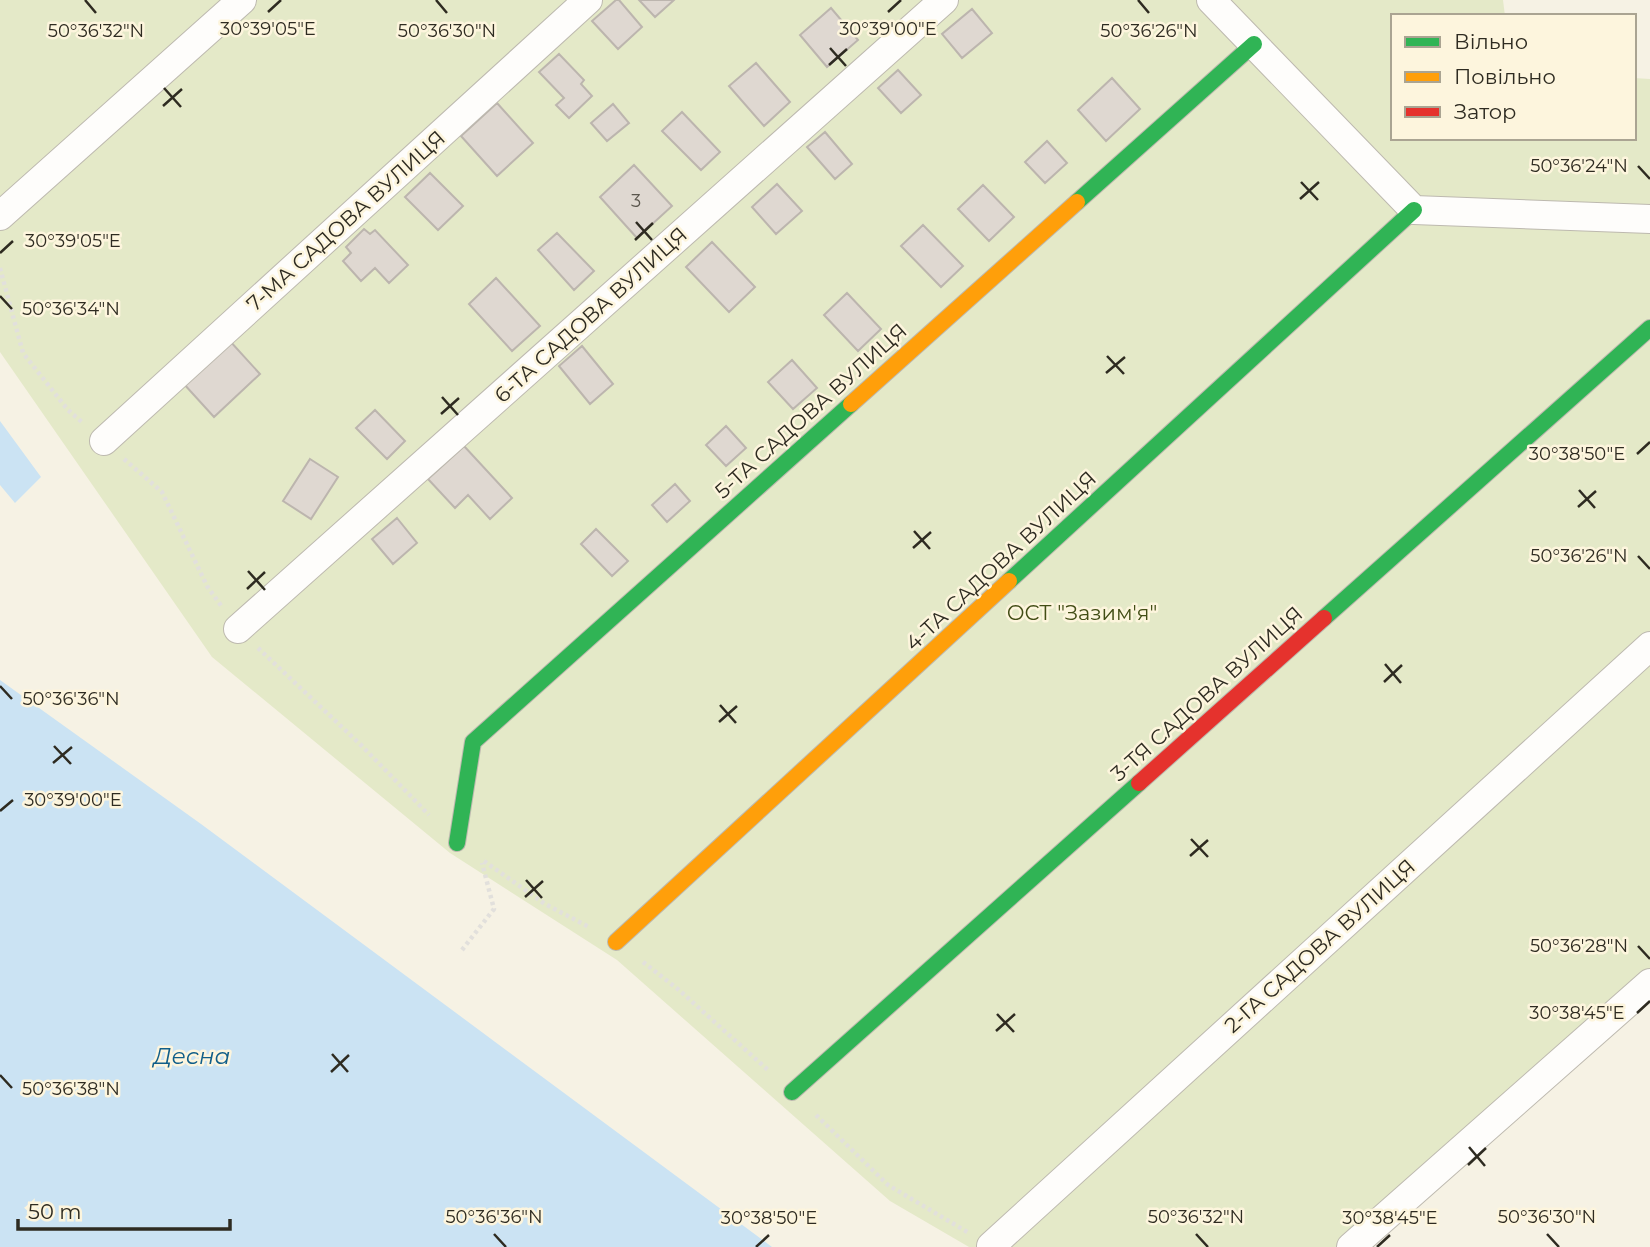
<svg xmlns="http://www.w3.org/2000/svg" width="1650" height="1247" font-family="Montserrat,sans-serif">
<style>
.green{fill:#e4e9c8}
.water{fill:#cbe3f3}
.building{fill:#dfd8d1;stroke:#bcb5ae;stroke-width:2}
.lines{fill:none;stroke-linecap:round;stroke-linejoin:round}
.street-casing{stroke:#bdb9af;stroke-width:30}
.fast-casing{stroke:#bdb9af;stroke-width:18}
.slow-casing{stroke:#bdb9af;stroke-width:18}
.jam-casing{stroke:#bdb9af;stroke-width:18}
.path{stroke:#e2e0dc;stroke-width:4.5;stroke-dasharray:3.5 3.5;stroke-linecap:butt}
.street{stroke:#fefdfb;stroke-width:28}
.fast{stroke:#30b455;stroke-width:16}
.slow{stroke:#ff9f0a;stroke-width:16}
.jam{stroke:#e5322d;stroke-width:16}
.ticks{fill:none;stroke:#2e2b21;stroke-width:2.5}
.labels{text-anchor:middle;stroke-width:5;stroke-linejoin:round;paint-order:stroke}
.number-label{font-size:18px;fill:#5a564d}
.street-label{font-size:21px;fill:#2e2b21;stroke:#fdf5dd}
.park-label{font-size:21px;fill:#424d15;stroke:#fdf5dd}
.water-label{font-size:23px;font-style:italic;fill:#105e89;stroke:#fdf5dd}
.ticks-label{font-size:18px;text-anchor:middle;fill:#2e2b21;stroke:#fdf5dd;stroke-width:5;stroke-linejoin:round;paint-order:stroke}
</style>
<rect width="100%" height="100%" fill="#f6f2e4"/>
<path class="green" d="M 0,0 L 1503,0 L 1505,16 L 1393,16 L 1393,138 L 1634,138 L 1634,78 L 1650,79 L 1650,998 L 1367,1247 L 969,1247 L 890,1201 L 617,960 L 450,853 L 212,657 L 0,352 Z"/>
<path class="water" d="M 0,421 L 41,477 L 15,503 L 0,485 Z
M 0,680 L 201,824 L 772,1247 L 0,1247 Z"/>
<path class="building" d="M 616,0 L 619,0 L 642,27 L 618,49 L 592,21 Z
M 639,0 L 674,0 L 655,17 Z
M 831,8 L 858,40 L 827,67 L 800,35 Z
M 972,9 L 992,33 L 962,58 L 942,34 Z
M 559,54 L 584,80 L 581,84 L 592,96 L 569,118 L 556,105 L 564,98 L 539,72 Z
M 756,63 L 790,102 L 764,126 L 729,86 Z
M 898,70 L 921,95 L 901,113 L 878,88 Z
M 1112,78 L 1140,109 L 1106,141 L 1078,110 Z
M 497,103 L 533,143 L 497,176 L 461,136 Z
M 613,104 L 629,123 L 607,141 L 591,123 Z
M 682,112 L 720,152 L 701,170 L 662,131 Z
M 825,132 L 852,164 L 835,179 L 807,147 Z
M 1047,141 L 1067,163 L 1045,183 L 1025,162 Z
M 634,165 L 672,206 L 637,238 L 600,197 Z
M 430,173 L 463,206 L 438,230 L 405,197 Z
M 777,184 L 802,211 L 776,234 L 752,207 Z
M 983,185 L 1014,217 L 989,241 L 958,209 Z
M 923,225 L 963,266 L 941,287 L 901,246 Z
M 364,229 L 370,234 L 375,230 L 408,265 L 389,283 L 375,268 L 361,281 L 343,261 L 351,253 L 346,247 Z
M 557,233 L 594,271 L 574,290 L 538,250 Z
M 712,242 L 755,287 L 729,312 L 686,267 Z
M 496,278 L 540,326 L 512,351 L 469,304 Z
M 847,293 L 881,329 L 858,351 L 824,315 Z
M 229,340 L 260,374 L 214,417 L 183,383 Z
M 582,346 L 613,384 L 590,404 L 559,366 Z
M 792,360 L 817,388 L 793,409 L 768,382 Z
M 375,410 L 405,441 L 387,459 L 356,428 Z
M 726,426 L 746,448 L 726,466 L 706,445 Z
M 464,446 L 512,498 L 490,519 L 468,495 L 455,508 L 428,479 Z
M 310,459 L 338,477 L 311,519 L 283,501 Z
M 675,484 L 690,501 L 667,522 L 652,505 Z
M 397,518 L 417,543 L 393,564 L 372,539 Z
M 596,529 L 628,561 L 612,576 L 581,544 Z"/>
<g class="lines">
<g class="street-casing">
<path id="street" d="M 1211,0 L 1414,210 L 1650,219
M 0,216 L 242,0
M 104,441 L 588,0
M 238,629 L 944,0
M 991,1246 L 1650,646
M 1351,1247 L 1650,983"/>
</g>
<g class="fast-casing">
<path id="fast" d="M 1077,202 L 1254,44
M 1009,581 L 1414,210
M 1324,618 L 1650,328
M 457,843 L 473,742 L 851,404
M 792,1092 L 1139,783"/>
</g>
<g class="slow-casing">
<path id="slow" d="M 851,404 L 1077,202
M 616,942 L 1009,581"/>
</g>
<g class="jam-casing">
<path id="jam" d="M 1139,783 L 1324,618"/>
</g>
<path class="path" d="M 0,268 L 23,353 L 68,410 L 83,423
M 124,459 L 162,492 L 207,586 L 222,607
M 258,648 L 362,746 L 429,815
M 484,861 L 545,904 L 589,927
M 462,950 L 494,909 L 482,863
M 643,962 L 679,990 L 769,1071
M 816,1115 L 888,1185 L 969,1233"/>
<use href="#street" class="street"/>
<use href="#fast" class="fast"/>
<use href="#slow" class="slow"/>
<use href="#jam" class="jam"/>
</g>
<path class="ticks" d="M 85,0 L 96,13M 436,0 L 447,13M 1138,0 L 1149,13M 268,12 L 281,0M 888,12 L 901,0M 830,48 L 846,66M 829,65 L 847,49M 164,88 L 181,107M 163,106 L 182,89M 1638,166 L 1650,179M 1301,182 L 1318,200M 1300,199 L 1319,182M 636,222 L 652,240M 635,240 L 653,223M 0,253 L 13,241M 0,296 L 12,309M 1107,356 L 1124,374M 1106,373 L 1125,357M 442,397 L 458,415M 441,414 L 459,398M 1637,454 L 1650,442M 1579,490 L 1595,508M 1578,507 L 1596,491M 914,531 L 930,549M 913,548 L 931,532M 1638,556 L 1650,569M 248,571 L 265,590M 247,589 L 265,572M 1385,664 L 1401,683M 1384,682 L 1402,665M 0,686 L 12,699M 720,705 L 736,723M 719,722 L 737,706M 54,746 L 71,764M 53,763 L 72,747M 0,811 L 13,800M 1191,839 L 1208,857M 1190,856 L 1208,840M 526,880 L 542,898M 525,897 L 543,881M 1638,946 L 1650,959M 1637,1013 L 1650,1001M 997,1014 L 1014,1032M 996,1031 L 1015,1014M 332,1054 L 348,1072M 331,1072 L 349,1055M 0,1075 L 12,1088M 1469,1147 L 1485,1166M 1468,1165 L 1486,1148M 494,1234 L 506,1247M 1196,1234 L 1208,1247M 1547,1234 L 1559,1247M 756,1247 L 769,1235M 1377,1247 L 1390,1235"/>
<g class="labels">
<g class="number-label">
<text x="636" y="207">3</text>
</g>
<g class="street-label">
<text transform="translate(346 221) rotate(-42)" y="7">7-МА САДОВА ВУЛИЦЯ</text>
<text transform="translate(591 315) rotate(-42)" y="7">6-ТА САДОВА ВУЛИЦЯ</text>
<text transform="translate(811 411) rotate(-42)" y="7">5-ТА САДОВА ВУЛИЦЯ</text>
<text transform="translate(1001 561) rotate(-43)" y="7">4-ТА САДОВА ВУЛИЦЯ</text>
<text transform="translate(1207 694) rotate(-42)" y="7">3-ТЯ САДОВА ВУЛИЦЯ</text>
<text transform="translate(1320 946) rotate(-42)" y="7">2-ГА САДОВА ВУЛИЦЯ</text>
</g>
<g class="park-label">
<text x="1082" y="620">ОСТ "Зазим'я"</text>
</g>
<g class="water-label">
<text x="192" y="1064">Десна</text>
</g>
</g>
<g class="ticks-label">
<text x="268" y="35">30°39'05"E</text>
<text x="888" y="35">30°39'00"E</text>
<text x="96" y="37">50°36'32"N</text>
<text x="447" y="37">50°36'30"N</text>
<text x="1149" y="37">50°36'26"N</text>
<text x="1579" y="172">50°36'24"N</text>
<text x="73" y="247">30°39'05"E</text>
<text x="71" y="315">50°36'34"N</text>
<text x="1577" y="460">30°38'50"E</text>
<text x="1579" y="562">50°36'26"N</text>
<text x="71" y="705">50°36'36"N</text>
<text x="73" y="806">30°39'00"E</text>
<text x="1579" y="952">50°36'28"N</text>
<text x="1577" y="1019">30°38'45"E</text>
<text x="71" y="1095">50°36'38"N</text>
<text x="494" y="1223">50°36'36"N</text>
<text x="1196" y="1223">50°36'32"N</text>
<text x="1547" y="1223">50°36'30"N</text>
<text x="769" y="1224">30°38'50"E</text>
<text x="1390" y="1224">30°38'45"E</text>
</g>
<rect x="1391" y="14" width="245" height="126" fill="#fdf5dd" stroke="#aaa492" stroke-width="2"/>
<rect x="1405" y="37" width="35" height="10" fill="#30b455" stroke="#aaa492" stroke-width="2"/>
<text x="1454" y="49" font-size="21" fill="#2e2b21">Вільно</text>
<rect x="1405" y="72" width="35" height="10" fill="#ff9f0a" stroke="#aaa492" stroke-width="2"/>
<text x="1454" y="84" font-size="21" fill="#2e2b21">Повільно</text>
<rect x="1405" y="107" width="35" height="10" fill="#e5322d" stroke="#aaa492" stroke-width="2"/>
<text x="1454" y="119" font-size="21" fill="#2e2b21">Затор</text>
<path d="M18 1219v10h212v-10" fill="none" stroke="#2e2b21" stroke-width="3.5"/>
<text x="28" y="1219" font-size="21" fill="#2e2b21" stroke="#fdf5dd" stroke-width="5" paint-order="stroke">50 m</text>
</svg>
